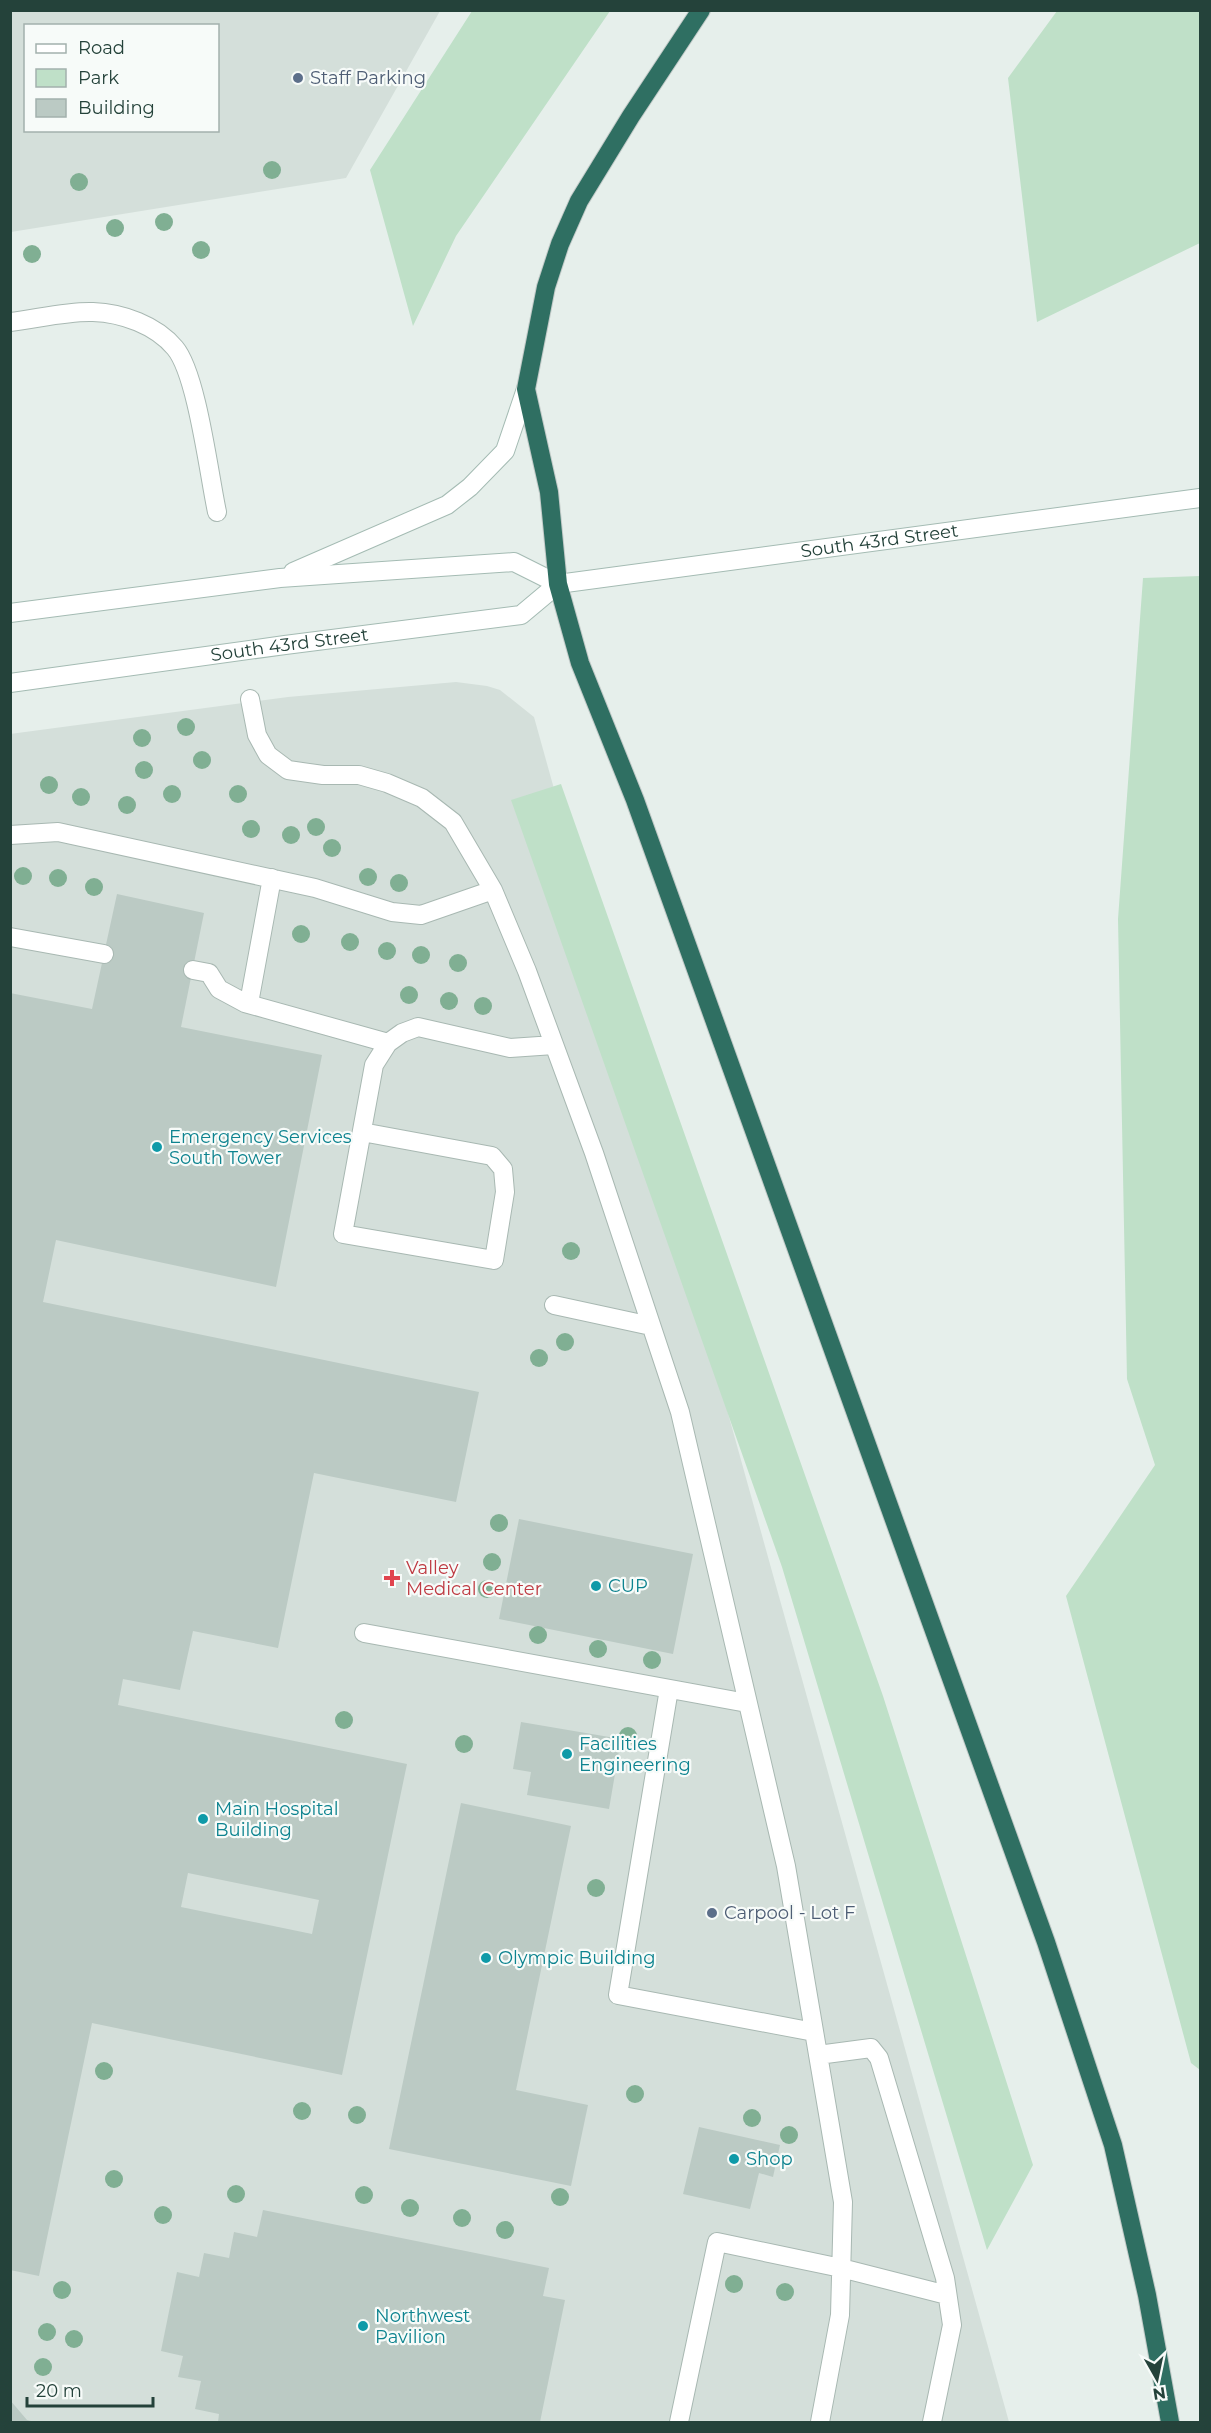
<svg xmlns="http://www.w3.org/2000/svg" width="1211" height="2433" font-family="Montserrat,sans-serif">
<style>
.built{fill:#d4dfda;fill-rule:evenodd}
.green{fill:#bfe0c8}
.building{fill:#bbcac4;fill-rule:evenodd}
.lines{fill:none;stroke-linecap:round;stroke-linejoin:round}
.service-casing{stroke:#a8b8b2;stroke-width:20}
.secondary-casing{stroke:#a4bbb3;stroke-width:20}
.motorway-casing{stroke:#c2cac8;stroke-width:20}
.service{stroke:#fff;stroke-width:18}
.secondary{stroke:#fff;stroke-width:18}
.motorway{stroke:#2f6f62;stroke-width:18}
.tree{fill:#80af93}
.service-dot{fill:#5c6f8a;stroke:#f7fbf9;stroke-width:2}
.culture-dot{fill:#0f9aa8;stroke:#f7fbf9;stroke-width:2}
.health-dot{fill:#e0444e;stroke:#f7fbf9;stroke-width:2}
.labels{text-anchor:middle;stroke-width:4.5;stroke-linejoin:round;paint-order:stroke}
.service-label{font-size:18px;fill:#4e5e75;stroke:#f7fbf9;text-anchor:start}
.street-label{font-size:18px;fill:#24423a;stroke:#f7fbf9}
.culture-label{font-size:18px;fill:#0d838f;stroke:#f7fbf9;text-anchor:start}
.health-label{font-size:18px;fill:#be3a42;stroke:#f7fbf9;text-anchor:start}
</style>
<rect width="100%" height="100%" fill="#e6efeb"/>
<path class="built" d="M 11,10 L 440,10 L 440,11 L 346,178 L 11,232 ZM 26,26 L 218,26 L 218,130 L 26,130 Z
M 456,682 L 487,686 L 500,690 L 534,717 L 1009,2422 L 11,2422 L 10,734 L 288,697 Z"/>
<path class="green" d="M 472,11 L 610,11 L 456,236 L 413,326 L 370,170 Z
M 1057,11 L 1200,11 L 1200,243 L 1037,322 L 1008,78 Z
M 1200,576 L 1200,2070 L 1191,2063 L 1066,1596 L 1155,1465 L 1127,1379 L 1118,919 L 1143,578 Z
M 561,784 L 883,1696 L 1033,2165 L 987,2250 L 782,1567 L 511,800 Z"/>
<path class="building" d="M 117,894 L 204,913 L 181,1027 L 322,1055 L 276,1287 L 56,1240 L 43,1302 L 479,1392 L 456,1502 L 314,1473 L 278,1648 L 193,1631 L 180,1690 L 123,1679 L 118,1705 L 407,1764 L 342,2075 L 92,2023 L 39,2276 L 10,2270 L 10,993 L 92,1009 ZM 188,1873 L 319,1900 L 312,1934 L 181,1907 Z
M 519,1519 L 693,1554 L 673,1654 L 499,1619 Z
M 521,1722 L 621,1739 L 609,1809 L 527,1795 L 531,1772 L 513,1769 Z
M 461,1803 L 571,1826 L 516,2090 L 588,2105 L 571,2186 L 389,2149 Z
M 699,2127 L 780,2145 L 773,2177 L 759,2173 L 750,2209 L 683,2194 Z
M 263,2210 L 549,2268 L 543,2296 L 565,2300 L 540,2422 L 218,2422 L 219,2414 L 195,2409 L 201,2381 L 178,2377 L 183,2356 L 161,2351 L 177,2272 L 199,2277 L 204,2253 L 229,2258 L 234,2232 L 257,2237 Z
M 10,2400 L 27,2420 L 35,2422 L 10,2422 Z"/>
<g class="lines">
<g class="service-casing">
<path id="service" d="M 10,322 C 37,319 66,311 93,312 C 122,313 156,325 175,348 C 197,374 209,475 217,512
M 250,699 L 257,735 L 268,755 L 288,770 L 323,775 L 359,775 L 387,783 L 422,798 L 453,822 L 493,890 L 527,971 L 594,1153 L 680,1412 L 786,1866 L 843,2202 L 840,2315 L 820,2422
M 10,835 L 58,832 L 315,888 L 392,912 L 421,915 L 493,890
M 10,937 L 104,954
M 193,970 L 209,973 L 219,989 L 245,1003 L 388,1043
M 249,1003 L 272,878
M 362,1132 L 492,1156 L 503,1169 L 505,1192 L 494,1260 L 343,1234 L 374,1065 L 388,1043 L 402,1033 L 418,1027 L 510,1048 L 554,1045
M 554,1305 L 651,1326
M 364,1633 L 747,1703
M 669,1689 L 618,1995 L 814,2032
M 818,2055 L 871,2048 L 879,2058 L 945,2278 L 952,2325 L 932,2422
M 679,2422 L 717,2242 L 841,2268 L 947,2295"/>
</g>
<g class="secondary-casing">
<g id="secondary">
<path d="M 293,572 L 447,505 L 470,487 L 505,451 L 526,389"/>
<path d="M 10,613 L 280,578 L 514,562 L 558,584"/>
<path id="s1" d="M 10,683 L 285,645 L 521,615 L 558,584 L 1200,498"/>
</g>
</g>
<g class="motorway-casing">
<path id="motorway" d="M 701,10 L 631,116 L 579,201 L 560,244 L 546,287 L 526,389 L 549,492 L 558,584 L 580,663 L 635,800 L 1046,1942 L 1113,2145 L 1147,2295 L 1170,2422"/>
</g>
<use href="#service" class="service"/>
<use href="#secondary" class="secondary"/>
<use href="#motorway" class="motorway"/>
</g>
<g class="tree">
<circle cx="272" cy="170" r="9"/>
<circle cx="79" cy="182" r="9"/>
<circle cx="164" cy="222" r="9"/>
<circle cx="115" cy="228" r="9"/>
<circle cx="201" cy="250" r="9"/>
<circle cx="32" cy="254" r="9"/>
<circle cx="186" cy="727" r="9"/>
<circle cx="142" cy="738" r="9"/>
<circle cx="202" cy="760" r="9"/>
<circle cx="144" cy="770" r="9"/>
<circle cx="49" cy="785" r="9"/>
<circle cx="172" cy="794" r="9"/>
<circle cx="238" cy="794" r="9"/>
<circle cx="81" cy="797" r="9"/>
<circle cx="127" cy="805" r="9"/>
<circle cx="316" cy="827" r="9"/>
<circle cx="251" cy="829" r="9"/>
<circle cx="291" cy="835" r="9"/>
<circle cx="332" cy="848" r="9"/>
<circle cx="23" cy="876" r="9"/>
<circle cx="368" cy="877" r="9"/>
<circle cx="58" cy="878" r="9"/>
<circle cx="399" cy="883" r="9"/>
<circle cx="94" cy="887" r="9"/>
<circle cx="301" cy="934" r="9"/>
<circle cx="350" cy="942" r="9"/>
<circle cx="387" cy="951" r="9"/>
<circle cx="421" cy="955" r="9"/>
<circle cx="458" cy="963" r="9"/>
<circle cx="409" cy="995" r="9"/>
<circle cx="449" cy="1001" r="9"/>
<circle cx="483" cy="1006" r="9"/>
<circle cx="571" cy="1251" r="9"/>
<circle cx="565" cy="1342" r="9"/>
<circle cx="539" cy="1358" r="9"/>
<circle cx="499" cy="1523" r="9"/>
<circle cx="492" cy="1562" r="9"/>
<circle cx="487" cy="1589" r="9"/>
<circle cx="538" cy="1635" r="9"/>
<circle cx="598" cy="1649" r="9"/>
<circle cx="652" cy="1660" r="9"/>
<circle cx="344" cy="1720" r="9"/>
<circle cx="628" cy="1736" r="9"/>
<circle cx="464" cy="1744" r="9"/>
<circle cx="596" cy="1888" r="9"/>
<circle cx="104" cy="2071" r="9"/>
<circle cx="635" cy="2094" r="9"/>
<circle cx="302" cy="2111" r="9"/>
<circle cx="357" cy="2115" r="9"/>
<circle cx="752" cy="2118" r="9"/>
<circle cx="789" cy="2135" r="9"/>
<circle cx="114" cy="2179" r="9"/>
<circle cx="236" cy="2194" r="9"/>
<circle cx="364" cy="2195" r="9"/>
<circle cx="560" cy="2197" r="9"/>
<circle cx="410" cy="2208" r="9"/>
<circle cx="163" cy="2215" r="9"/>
<circle cx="462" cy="2218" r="9"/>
<circle cx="505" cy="2230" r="9"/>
<circle cx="734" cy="2284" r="9"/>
<circle cx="62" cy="2290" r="9"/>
<circle cx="785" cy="2292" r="9"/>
<circle cx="47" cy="2332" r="9"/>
<circle cx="74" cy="2339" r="9"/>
<circle cx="43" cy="2367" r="9"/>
</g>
<g class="service-dot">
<circle cx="298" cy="78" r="6"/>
<circle cx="712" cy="1913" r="6"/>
</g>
<g class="culture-dot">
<circle cx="157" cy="1147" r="6"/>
<circle cx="596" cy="1586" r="6"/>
<circle cx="567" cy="1754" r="6"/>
<circle cx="203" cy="1819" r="6"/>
<circle cx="486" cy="1958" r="6"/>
<circle cx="734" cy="2159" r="6"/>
<circle cx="363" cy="2326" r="6"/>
</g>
<path class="health-dot" d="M389 1569h6v6h6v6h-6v6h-6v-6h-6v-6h6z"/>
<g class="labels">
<g class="service-label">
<text x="310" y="84">Staff Parking</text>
<text x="724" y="1919">Carpool - Lot F</text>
</g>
<g class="street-label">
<text dy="6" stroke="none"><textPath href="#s1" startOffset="888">South 43rd Street</textPath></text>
<text dy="6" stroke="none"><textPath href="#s1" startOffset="282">South 43rd Street</textPath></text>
</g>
<g class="culture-label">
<text x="169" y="1143">Emergency Services<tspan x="169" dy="21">South Tower</tspan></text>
<text x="608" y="1592">CUP</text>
<text x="579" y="1750">Facilities<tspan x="579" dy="21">Engineering</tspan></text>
<text x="215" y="1815">Main Hospital<tspan x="215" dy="21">Building</tspan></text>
<text x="498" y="1964">Olympic Building</text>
<text x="746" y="2165">Shop</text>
<text x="375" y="2322">Northwest<tspan x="375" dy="21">Pavilion</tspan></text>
</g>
<g class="health-label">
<text x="406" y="1574">Valley<tspan x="406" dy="21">Medical Center</tspan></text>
</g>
</g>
<rect width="1211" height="2433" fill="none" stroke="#24423a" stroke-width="24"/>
<rect x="24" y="24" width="195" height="108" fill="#f7fbf9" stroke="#a3b1ad" stroke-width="1.5"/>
<rect x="36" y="44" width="30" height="9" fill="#ffffff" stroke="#a3b1ad" stroke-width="1.5"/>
<text x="78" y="54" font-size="18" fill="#24423a">Road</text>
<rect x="36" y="69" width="30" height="18" fill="#bfe0c8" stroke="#a3b1ad" stroke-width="1.5"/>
<text x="78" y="84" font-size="18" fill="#24423a">Park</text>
<rect x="36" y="99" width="30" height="18" fill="#bbcac4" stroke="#a3b1ad" stroke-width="1.5"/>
<text x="78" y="114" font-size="18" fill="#24423a">Building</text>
<g transform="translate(1157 2379) rotate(171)" stroke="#f7fbf9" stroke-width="4.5" paint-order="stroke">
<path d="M0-4.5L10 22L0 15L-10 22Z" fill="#24423a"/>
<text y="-9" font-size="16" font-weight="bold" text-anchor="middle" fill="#24423a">N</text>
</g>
<path d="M27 2397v9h126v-9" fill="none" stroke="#24423a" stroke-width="3"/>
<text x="36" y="2397" font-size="18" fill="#24423a" stroke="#f7fbf9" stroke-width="4.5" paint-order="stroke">20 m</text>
</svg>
